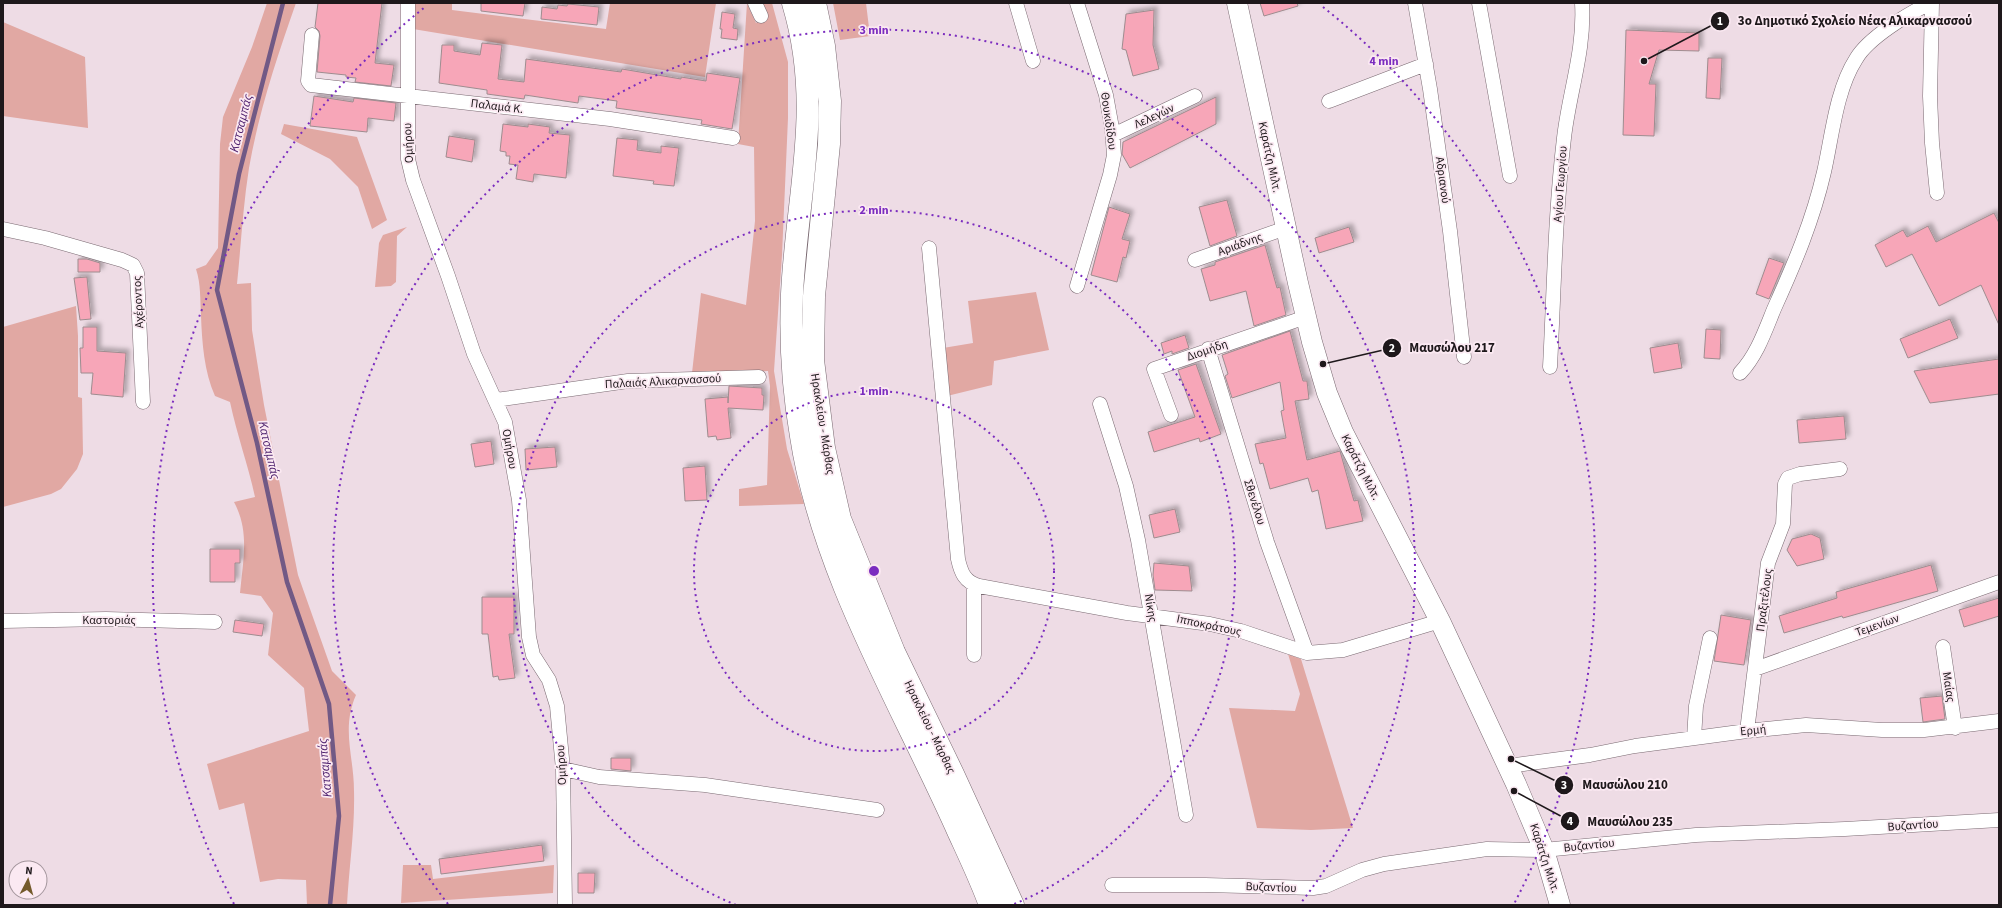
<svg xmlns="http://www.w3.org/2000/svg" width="2002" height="908" font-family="'Source Sans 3',sans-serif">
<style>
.green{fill:#e1a8a3}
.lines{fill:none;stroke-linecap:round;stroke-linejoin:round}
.stream{stroke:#715985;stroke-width:4.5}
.building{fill:#f7a6b8;stroke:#9e8c8f;filter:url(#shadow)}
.street-casing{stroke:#7a6a72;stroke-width:15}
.secondary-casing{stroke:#7a6a72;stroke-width:21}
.primary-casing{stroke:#7a6a72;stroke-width:23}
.street{stroke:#fff;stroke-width:14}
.secondary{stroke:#fff;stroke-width:20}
.primary{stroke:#fff;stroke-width:22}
.ring{fill:none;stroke:#7b2cbf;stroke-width:2;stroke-dasharray:2 4}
.labels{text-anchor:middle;stroke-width:3.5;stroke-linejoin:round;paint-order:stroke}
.street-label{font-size:12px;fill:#1e181b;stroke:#fbe9f2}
.water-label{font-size:13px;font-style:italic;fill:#4f236f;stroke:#fbe9f2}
.centre{fill:#7b2cbf;stroke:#fbe9f2;stroke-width:2}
.ring-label{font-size:12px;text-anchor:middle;font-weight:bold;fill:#7b2cbf;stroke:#fbe9f2;stroke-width:3.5;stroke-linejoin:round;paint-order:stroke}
.leader{fill:none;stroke:#1e181b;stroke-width:1.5}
.callout-dot{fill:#1e181b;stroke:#fbe9f2;stroke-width:1.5}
.mark-label{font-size:12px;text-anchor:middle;font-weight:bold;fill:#fff}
.callout-label{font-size:13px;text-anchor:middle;font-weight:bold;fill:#1e181b;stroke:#fbe9f2;stroke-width:3.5;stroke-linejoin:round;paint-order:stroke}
</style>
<defs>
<filter id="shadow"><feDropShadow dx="3.5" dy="-3.5" stdDeviation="2" flood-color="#0004"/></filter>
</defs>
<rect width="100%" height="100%" fill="#eedce5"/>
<path class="green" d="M 267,3 L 296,3 C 277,57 259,111 249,168 C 243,206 241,245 237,284 L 251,283 L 252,330 L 264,405 L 298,575 L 332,671 L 356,695 C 341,729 354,756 354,791 C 355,829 349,867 347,905 L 307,905 L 306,880 L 278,879 L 260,882 L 244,803 L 219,810 L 207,764 L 309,731 L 304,688 L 268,655 L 273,613 L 261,596 L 240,593 C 243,560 250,532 234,502 L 255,497 C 248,465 237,435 230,402 L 215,396 C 204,372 202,342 201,316 C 200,300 201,284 196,269 L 206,265 L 218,248 L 220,144 L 223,117 L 252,47 Z
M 412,3 L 452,3 L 452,10 L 606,29 L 610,3 L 716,3 L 705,77 L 413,29 Z
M 747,3 L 756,23 L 766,18 L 761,3 L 772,3 L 788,62 L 788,118 L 782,255 L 774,371 L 787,449 L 804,504 L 739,506 L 739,489 L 767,485 L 770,386 L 768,371 L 692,373 L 701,293 L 746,305 L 755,221 L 754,147 L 738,144 Z
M 833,3 L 866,3 L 870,36 L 840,40 Z
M 3,22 L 85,57 L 88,128 L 3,116 Z
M 284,124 L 357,137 L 387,220 L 372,229 L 358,187 L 330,159 L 281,134 Z
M 407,227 L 397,236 L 396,282 L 391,286 L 375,287 L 379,243 L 383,235 Z
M 1036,292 L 1049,350 L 994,361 L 992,385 L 947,396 L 943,348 L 973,343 L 968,301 Z
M 76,306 L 78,336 L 78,397 L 82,398 L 83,454 L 77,469 L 61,489 L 51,494 L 3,507 L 3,327 Z
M 1288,654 L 1301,659 L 1353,828 L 1311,830 L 1257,828 L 1229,708 L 1295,711 L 1300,694 Z
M 403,865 L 431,865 L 433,879 L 554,865 L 553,893 L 401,903 Z"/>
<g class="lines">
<path class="stream" d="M 283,3 L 239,174 L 217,290 L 257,443 L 287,582 L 329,704 L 339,816 L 330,905"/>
</g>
<path class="building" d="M 318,3 L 382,3 L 375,63 L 394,65 L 391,86 L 355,82 L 356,78 L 346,77 L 346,75 L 317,72 L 320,36 L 319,31 L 315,27 Z
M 481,3 L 525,3 L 523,16 L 481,11 Z
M 1260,3 L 1297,3 L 1298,6 L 1264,16 Z
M 568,4 L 599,7 L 597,25 L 541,19 L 542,7 L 557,9 L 558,5 L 567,6 Z
M 1154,10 L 1153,45 L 1159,69 L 1133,76 L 1126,50 L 1122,49 L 1126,14 Z
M 722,12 L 735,14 L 733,28 L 738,29 L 737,40 L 721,38 L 722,29 L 720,29 Z
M 1626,30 L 1699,33 L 1699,51 L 1659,50 L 1649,84 L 1656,84 L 1654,136 L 1623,135 Z
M 482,43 L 502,45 L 498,79 L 524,82 L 526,59 L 621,72 L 622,69 L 681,79 L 681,77 L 706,81 L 707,73 L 740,78 L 732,129 L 701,124 L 702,120 L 616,108 L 617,101 L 579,96 L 578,103 L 525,95 L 524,99 L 487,94 L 487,90 L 439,83 L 442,45 L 454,45 L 454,51 L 480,55 Z
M 1708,58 L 1722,58 L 1720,99 L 1706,98 Z
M 314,96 L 353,102 L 354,98 L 396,103 L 394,121 L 368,118 L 367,132 L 310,126 Z
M 1216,97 L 1216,124 L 1130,168 L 1122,154 L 1123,142 Z
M 503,124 L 528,127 L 528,124 L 550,127 L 549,133 L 570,135 L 566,178 L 534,174 L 533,182 L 516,179 L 518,165 L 509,164 L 510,156 L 506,156 L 506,152 L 500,151 Z
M 449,136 L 475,140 L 472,162 L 446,157 Z
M 617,138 L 638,140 L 637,150 L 661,153 L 661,146 L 679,148 L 674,186 L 653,184 L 654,181 L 613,176 Z
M 1227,200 L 1237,236 L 1210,246 L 1199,207 Z
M 1109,207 L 1130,214 L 1122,239 L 1130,241 L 1126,258 L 1123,257 L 1117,282 L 1091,275 Z
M 1994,213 L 1999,223 L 1999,325 L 1981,285 L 1939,306 L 1912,254 L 1886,267 L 1875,245 L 1903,230 L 1907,237 L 1928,226 L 1936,242 Z
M 1349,227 L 1354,242 L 1319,253 L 1315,238 Z
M 1265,245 L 1277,288 L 1280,287 L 1286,315 L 1254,326 L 1246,291 L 1210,301 L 1201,269 L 1215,265 L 1215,262 Z
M 1769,258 L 1784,263 L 1769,299 L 1756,294 Z
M 78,259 L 87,259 L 100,263 L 100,272 L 78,272 Z
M 87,277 L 91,319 L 80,320 L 74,278 Z
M 1950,319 L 1958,338 L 1908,358 L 1900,339 Z
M 83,327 L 97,327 L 97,351 L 126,353 L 123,397 L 91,394 L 93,373 L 81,373 L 80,348 L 83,348 Z
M 1706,329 L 1721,330 L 1720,359 L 1704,358 Z
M 1290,331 L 1303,381 L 1307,381 L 1309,399 L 1295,401 L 1307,460 L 1340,451 L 1354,501 L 1358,500 L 1363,521 L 1326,529 L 1318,490 L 1312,492 L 1308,478 L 1270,489 L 1263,463 L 1260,464 L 1255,444 L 1286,438 L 1281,411 L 1284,410 L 1280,382 L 1232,398 L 1225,376 L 1228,374 L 1222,355 Z
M 1185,335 L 1189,348 L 1172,354 L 1172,351 L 1164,354 L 1161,343 Z
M 1678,343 L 1682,368 L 1654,373 L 1650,348 Z
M 1999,359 L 1999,394 L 1930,403 L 1914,371 Z
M 1196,364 L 1221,434 L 1200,442 L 1199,438 L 1154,452 L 1148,432 L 1195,417 L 1178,370 Z
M 729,386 L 762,388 L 762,395 L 764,395 L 763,410 L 728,408 L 731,438 L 717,440 L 716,436 L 708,437 L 705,399 L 728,397 L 728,403 Z
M 1844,416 L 1846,439 L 1799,443 L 1797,420 Z
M 491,441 L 494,464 L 475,467 L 471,444 Z
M 555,447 L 557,467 L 526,470 L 525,449 Z
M 705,466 L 707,500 L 685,501 L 683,468 Z
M 1175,509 L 1180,532 L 1154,538 L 1149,515 Z
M 1811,534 L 1820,538 L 1824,559 L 1797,566 L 1787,550 L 1792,539 Z
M 210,549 L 240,549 L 240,563 L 235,563 L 235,582 L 210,582 Z
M 1154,563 L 1189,566 L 1192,591 L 1155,590 L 1153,575 Z
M 1931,565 L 1938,591 L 1843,618 L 1842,616 L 1784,633 L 1779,616 L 1837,598 L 1836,592 Z
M 482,597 L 514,597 L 514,634 L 509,634 L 515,678 L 499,680 L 498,676 L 493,677 L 488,634 L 482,634 Z
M 1999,598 L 1999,616 L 1964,627 L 1959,610 Z
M 1721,615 L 1751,620 L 1744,665 L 1714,661 Z
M 235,620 L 264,624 L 262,636 L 233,632 Z
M 1942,696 L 1945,719 L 1923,722 L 1920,698 Z
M 611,758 L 631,758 L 631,771 L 611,769 Z
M 542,845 L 544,861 L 441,874 L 439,859 Z
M 578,873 L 595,873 L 594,893 L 578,893 Z"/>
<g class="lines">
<g class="street-casing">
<path id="street" d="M 408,3 L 408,159 L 413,180 L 448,276 L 474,354 L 505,422 L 519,500 L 529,637 L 533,655 L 549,680 L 557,706 L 563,769 L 565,905
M 755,3 L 761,16
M 1016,3 L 1033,61
M 1415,3 L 1430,89 L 1450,231 L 1464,357
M 1479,3 L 1510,176
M 1932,3 L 1930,96 L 1932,143 L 1937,193
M 312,35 L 308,81 L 311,85 L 610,119 L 733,138
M 1329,101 L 1426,64
M 1113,135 L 1195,96
M 3,229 L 45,238 L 122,260 L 133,265 L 137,273 L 143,402
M 929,248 L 958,559 C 961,573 965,582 979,586 L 1127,613 L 1210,624 L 1241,631 L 1307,653 L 1343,650 L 1440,621
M 1195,260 L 1286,228
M 1077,286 L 1110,175 L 1114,155 L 1112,128 L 1106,95 L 1077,3
M 1208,349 L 1267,542 L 1307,653
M 1550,367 C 1554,291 1555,214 1564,138 C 1569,93 1585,50 1582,3
M 1740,373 C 1757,355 1765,331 1774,309 C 1794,265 1813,220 1824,172 C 1832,137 1836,90 1856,59 C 1868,38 1909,13 1931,3
M 496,400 L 628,381 L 759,377
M 1100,404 L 1126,486 L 1138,540 L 1186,815
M 1171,415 L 1154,369 L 1306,317
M 974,584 L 974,655
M 3,621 L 106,619 L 215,622
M 1943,647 L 1955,728
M 1755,669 L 1999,582
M 1747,731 L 1768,563 L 1783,524 L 1785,484 L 1788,478 L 1800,474 L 1840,469
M 1694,738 L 1696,706 L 1710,638
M 1508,766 L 1590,755 L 1635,746 L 1747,731 L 1806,725 L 1882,730 L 1924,730 L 1999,721
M 563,769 L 599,777 L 705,785 L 877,810
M 1112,885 L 1205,885 L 1313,888 L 1326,886 L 1362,870 L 1384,864 L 1487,849 L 1544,850 L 1696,835 L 1845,829 L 1999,820"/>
</g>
<g class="secondary-casing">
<path id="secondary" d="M 1237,3 L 1298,283 L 1312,342 L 1327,393 L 1343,432 L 1440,621 L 1516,784 L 1544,850 L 1560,905"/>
</g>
<g class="primary-casing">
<path id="primary" d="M 793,3 C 824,106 797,191 792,294 C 790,341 793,390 801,436 C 822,574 902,705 958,831 C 969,855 981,880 990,905
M 815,3 L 824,46 L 830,101 L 829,144 L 814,296 L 813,360 L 824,448 L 840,519 L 894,652 L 953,774 L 1013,905"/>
</g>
<use href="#street" class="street"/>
<use href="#secondary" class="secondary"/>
<use href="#primary" class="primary"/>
</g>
<g class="ring">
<circle cx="874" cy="571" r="180"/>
<path d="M736 905A361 361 0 1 1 1012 905"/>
<path d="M448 904A541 541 0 1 1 1300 904"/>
<path d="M234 904A721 721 0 0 1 425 7M1323 7A721 721 0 0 1 1514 904"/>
</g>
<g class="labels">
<g class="street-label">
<text transform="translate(497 106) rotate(7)" y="4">Παλαμά Κ.</text>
<text transform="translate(1154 116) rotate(-25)" y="4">Λελεγών</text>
<text transform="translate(1109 121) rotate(82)" y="4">Θουκιδίδου</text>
<text transform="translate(408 143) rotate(-93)" y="4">Ομήρου</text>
<text transform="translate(1270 157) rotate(78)" y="4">Καράτζη Μιλτ.</text>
<text transform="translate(1443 180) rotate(82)" y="4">Αδριανού</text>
<text transform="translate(1560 184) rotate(-86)" y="4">Αγίου Γεωργίου</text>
<text transform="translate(1240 244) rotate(-20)" y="4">Αριάδνης</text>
<text transform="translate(138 302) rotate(-93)" y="4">Αχέροντος</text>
<text transform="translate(1207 350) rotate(-19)" y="4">Διομήδη</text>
<text transform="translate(663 381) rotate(-3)" y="4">Παλαιάς Αλικαρνασσού</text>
<text transform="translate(823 424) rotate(81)" y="4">Ηρακλείου - Μάρθας</text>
<text transform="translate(510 449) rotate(80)" y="4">Ομήρου</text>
<text transform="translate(1361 467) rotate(63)" y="4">Καράτζη Μιλτ.</text>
<text transform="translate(1255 502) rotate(72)" y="4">Σθενέλου</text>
<text transform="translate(1764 600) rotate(-83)" y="4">Πραξιτέλους</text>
<text transform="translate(1151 608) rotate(81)" y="4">Νίκης</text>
<text x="109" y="624">Καστοριάς</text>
<text transform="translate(1209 625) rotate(12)" y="4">Ιπποκράτους</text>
<text transform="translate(1877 625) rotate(-20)" y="4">Τεμενίων</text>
<text transform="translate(1949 687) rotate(81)" y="4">Μαίας</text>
<text transform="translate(930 727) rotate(64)" y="4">Ηρακλείου - Μάρθας</text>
<text transform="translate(1753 730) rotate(-6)" y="4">Ερμή</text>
<text transform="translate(561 765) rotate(-93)" y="4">Ομήρου</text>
<text transform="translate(1913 825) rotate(-4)" y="4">Βυζαντίου</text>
<text transform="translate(1589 845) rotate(-6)" y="4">Βυζαντίου</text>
<text transform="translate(1545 858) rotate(72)" y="4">Καράτζη Μιλτ.</text>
<text transform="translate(1271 887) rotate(2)" y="4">Βυζαντίου</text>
</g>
<g class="water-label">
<text transform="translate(240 123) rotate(-76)" y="5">Κατσαμπάς</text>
<text transform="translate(270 450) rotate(77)" y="5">Κατσαμπάς</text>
<text transform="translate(324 768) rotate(-95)" y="5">Κατσαμπάς</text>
</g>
</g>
<circle cx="874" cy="571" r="6" class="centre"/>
<g class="ring-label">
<text x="874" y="34">3 min</text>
<text x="1384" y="65">4 min</text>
<text x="874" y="214">2 min</text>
<text x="874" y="395">1 min</text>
</g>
<path class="leader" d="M1644 61L1720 21M1323 364L1392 348M1511 759L1564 785M1514 791L1570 821"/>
<g class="callout-dot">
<circle cx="1644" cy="61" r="4"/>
<circle cx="1323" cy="364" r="4"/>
<circle cx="1511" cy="759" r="4"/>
<circle cx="1514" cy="791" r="4"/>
<circle cx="1720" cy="21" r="10"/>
<circle cx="1392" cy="348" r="10"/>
<circle cx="1564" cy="785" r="10"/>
<circle cx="1570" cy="821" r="10"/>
</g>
<g class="mark-label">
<text x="1720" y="25">1</text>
<text x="1392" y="352">2</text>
<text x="1564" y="789">3</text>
<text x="1570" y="825">4</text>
</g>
<g class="callout-label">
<text x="1855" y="25">3ο Δημοτικό Σχολείο Νέας Αλικαρνασσού</text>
<text x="1452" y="352">Μαυσώλου 217</text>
<text x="1625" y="789">Μαυσώλου 210</text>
<text x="1630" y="826">Μαυσώλου 235</text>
</g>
<rect width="2002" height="908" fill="none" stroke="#1e181b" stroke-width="8"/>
<g transform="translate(28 880) rotate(6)"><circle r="19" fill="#fbe9f2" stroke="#a3959c"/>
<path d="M0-3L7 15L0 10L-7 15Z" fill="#745a2c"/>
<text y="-6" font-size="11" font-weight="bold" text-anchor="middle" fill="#1e181b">N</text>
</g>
</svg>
